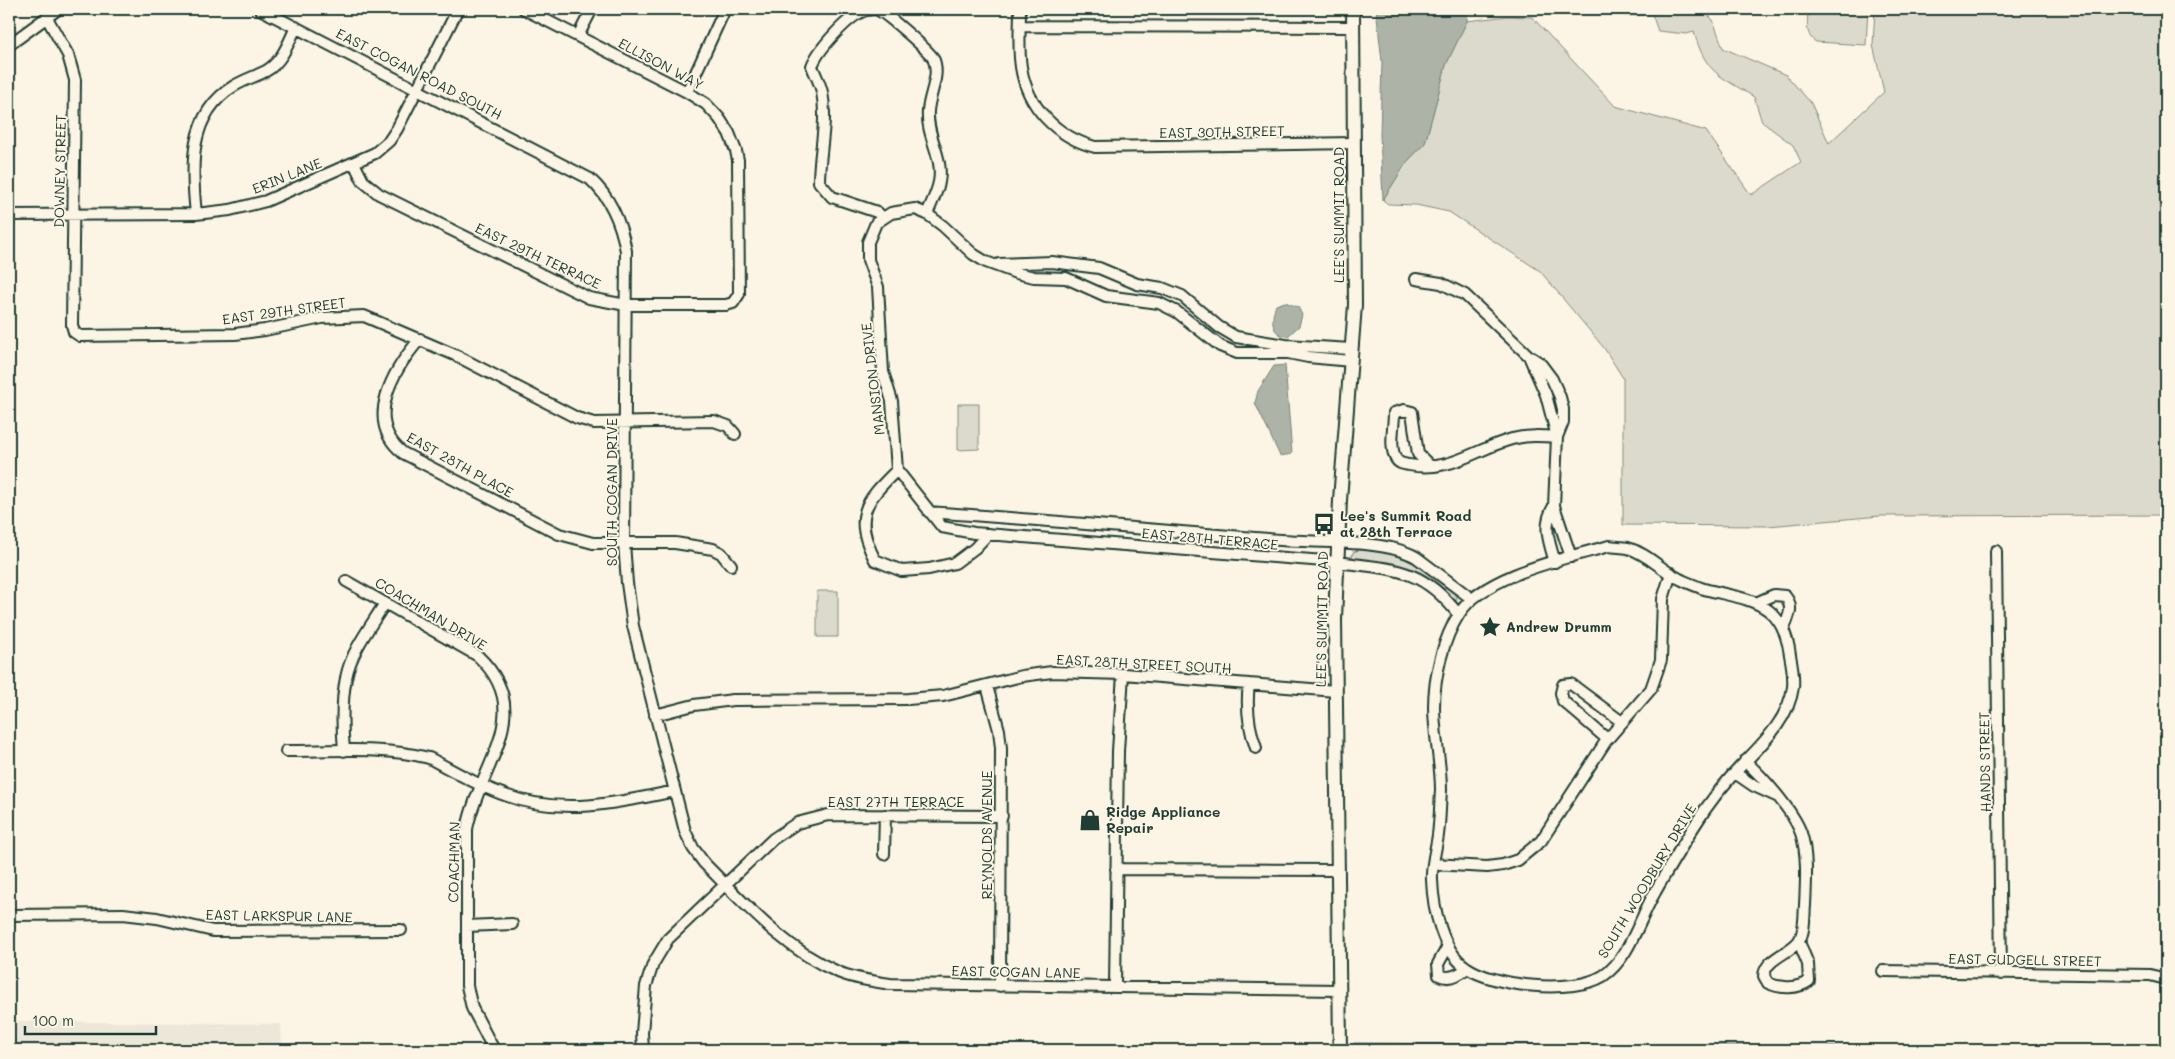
<svg xmlns="http://www.w3.org/2000/svg" width="2175" height="1059" font-family="Mali,sans-serif">
<style>
.built{fill:#ece7d8}
.green{fill:#dcdacc;stroke:#7e8c80}
.water{fill:#aeb3a7;stroke:#758479}
.lines{fill:none;stroke-linecap:round;stroke-linejoin:round}
.minor-casing{stroke:#1f3d34;stroke-width:14}
.major-casing{stroke:#1f3d34;stroke-width:16}
.minor{stroke:#fcf5e5;stroke-width:10}
.major{stroke:#fcf5e5;stroke-width:12}
.labels{text-anchor:middle;stroke-width:4;stroke-linejoin:round;paint-order:stroke}
.street-label{font-size:14px;fill:#1f3d34;stroke:#fcf5e5}
.poi-label{font-size:14px;font-weight:bold;fill:#1f3d34;stroke:#fcf5e5;text-anchor:start}
</style>
<rect width="100%" height="100%" fill="#fcf5e5"/>
<filter id="ink" filterUnits="userSpaceOnUse"><feTurbulence type="fractalNoise" baseFrequency=".02" numOctaves="2"/><feDisplacementMap in="SourceGraphic" scale="10" xChannelSelector="R" yChannelSelector="G"/><feConvolveMatrix kernelMatrix="1 2 1 2 8 2 1 2 1" color-interpolation-filters="sRGB"/></filter>
<g filter="url(#ink)">
<path class="built" d="M 9,1021 L 281,1024 L 282,1050 L 9,1050 Z
M 814,1047 L 1215,1049 L 1215,1050 L 814,1050 Z
M 1872,1047 L 2092,1050 L 1872,1050 Z"/>
<path class="green" d="M 1606,9 L 1702,9 L 1713,20 L 1723,48 L 1786,75 L 1811,103 L 1829,143 L 1884,92 L 1873,45 L 1875,9 L 2166,9 L 2166,515 L 1880,516 L 1768,526 L 1623,525 L 1623,378 L 1604,348 L 1540,271 L 1449,212 L 1416,205 L 1388,204 L 1383,200 L 1406,163 L 1425,143 L 1446,65 L 1467,21 L 1508,16 L 1532,17 L 1615,106 L 1706,131 L 1751,195 L 1801,162 L 1793,145 L 1762,122 L 1754,97 C 1719,75 1706,74 1694,32 L 1686,34 L 1658,31 L 1652,14 L 1625,16 Z
M 1808,9 L 1868,9 L 1866,45 L 1816,42 C 1804,35 1808,21 1808,9 Z
M 958,404 L 979,404 L 979,449 L 958,450 Z
M 1362,549 C 1404,552 1424,568 1455,595 L 1458,600 L 1453,600 L 1424,577 L 1354,560 L 1352,556 L 1353,552 Z
M 817,591 L 838,591 L 838,637 L 817,637 Z
M 1354,1043 L 1872,1047 L 1872,1050 L 1354,1050 Z"/>
<path class="water" d="M 1376,9 L 1468,9 L 1467,21 L 1446,65 L 1425,143 L 1406,163 L 1383,200 L 1380,135 L 1382,61 Z
M 1285,302 L 1298,307 L 1302,315 L 1299,326 L 1288,336 C 1270,336 1271,318 1276,305 Z
M 1285,365 L 1292,454 L 1280,456 L 1255,403 L 1258,391 L 1274,366 Z"/>
<g class="lines">
<g class="minor-casing">
<path id="minor" d="M 260,9 L 590,179 C 611,198 621,222 626,251 L 624,543 L 627,583 L 633,626 L 685,831 L 693,848 L 704,863 C 744,903 784,949 838,972 C 854,979 872,981 890,984 L 1340,990
M 1020,9 C 1020,28 1018,48 1021,67 C 1027,107 1057,137 1095,147 L 1353,143
M 47,18 L 68,55 L 75,80 L 72,325 L 74,332 L 80,336 L 235,334 L 265,330 L 322,318 L 364,316 L 455,355 L 577,418 L 594,423 L 714,421 L 728,426 L 735,434
M 1020,26 L 1353,27
M 578,36 L 592,9
M 9,45 L 58,9
M 687,92 L 725,9
M 354,163 L 363,181 L 379,194 L 589,298 L 626,305 L 726,305 L 733,303 L 739,294 L 738,160 L 736,151 L 729,133 L 719,118 L 706,104 L 687,92 L 524,9
M 196,214 C 191,167 188,114 234,86 C 244,80 256,76 266,71 C 282,62 289,42 296,27
M 9,215 L 196,214 L 230,210 L 266,201 L 375,153 L 389,141 L 397,129 L 458,9
M 883,218 L 877,212 L 832,197 L 819,182 C 819,152 828,122 822,92 C 820,83 815,74 812,66 C 818,50 849,14 867,10 C 870,9 876,9 878,10 C 888,15 927,49 933,58 C 941,75 929,94 928,111 C 926,136 944,157 939,182 C 937,193 931,204 927,214
M 999,264 L 1052,262 L 1099,268 L 1137,284 L 1162,288 L 1182,296 L 1219,327 L 1236,337 L 1286,345 L 1351,349
M 1416,279 L 1441,283 L 1465,295 L 1529,356 L 1540,363 L 1552,379 L 1560,397 L 1563,409 L 1563,422 L 1557,437 L 1554,506 L 1571,557
M 420,339 C 393,370 363,421 403,453 L 559,534 L 593,543 L 675,543 L 713,549 L 721,553 L 731,565
M 1529,356 L 1546,395 L 1557,437
M 1430,466 L 1418,454 L 1412,412 L 1404,410 L 1394,413 C 1394,427 1389,447 1396,459 C 1399,464 1404,464 1409,465 C 1450,473 1475,449 1512,439 C 1527,435 1542,436 1557,437
M 897,470 L 892,401 L 883,372 L 878,287 L 868,260 L 868,242 L 876,223 L 891,213 L 915,209 L 927,214 L 943,226 L 973,254 L 986,262 L 1016,273 L 1034,277 L 1066,278 L 1106,296 L 1159,303 L 1177,312 L 1220,346 L 1237,353 L 1288,353 L 1308,357 L 1351,361
M 897,470 L 942,527 L 974,533 L 1337,562 C 1392,569 1422,567 1458,614
M 897,470 C 864,502 853,517 875,560 L 902,571 L 929,569 L 955,563 L 975,548 L 988,534
M 1554,506 C 1542,525 1549,542 1555,562
M 929,512 C 1047,520 1164,531 1281,540 C 1319,543 1384,539 1416,557 L 1472,599
M 1609,546 C 1615,547 1622,547 1628,548 C 1648,554 1660,569 1678,578 C 1685,582 1694,585 1701,588 C 1723,595 1749,596 1768,610 C 1782,621 1788,639 1790,655 C 1792,665 1794,677 1793,687 C 1789,718 1765,741 1745,762 C 1726,781 1707,805 1693,828 C 1680,850 1666,872 1654,894 C 1639,920 1629,959 1603,976 C 1574,994 1494,987 1466,967 C 1442,951 1433,908 1432,880 C 1431,865 1436,850 1438,835 C 1440,820 1440,805 1441,790 C 1441,762 1434,735 1434,707 C 1434,677 1443,639 1459,614 C 1483,575 1567,558 1609,546 Z
M 1996,551 L 2001,974
M 346,581 L 478,656 C 538,713 479,765 467,829 L 467,986 L 472,1008 L 494,1050
M 1756,603 L 1774,595 L 1785,596 C 1795,608 1788,617 1783,630
M 1249,684 C 1246,707 1248,726 1256,748
M 987,686 L 999,730 L 1001,748 L 1000,986
M 655,715 L 694,705 L 733,700 L 908,699 L 943,696 L 1022,676 L 1052,672 L 1123,674 L 1336,691
M 1607,739 L 1563,701 L 1561,693 L 1563,685 L 1571,684 L 1622,722
M 286,751 C 333,751 383,746 429,758 C 454,771 478,786 505,795 C 560,816 619,803 675,791
M 344,751 C 342,727 341,702 346,678 C 351,651 371,626 385,603
M 1745,761 C 1763,777 1793,811 1801,833 C 1808,854 1806,884 1805,905 C 1804,916 1805,934 1798,942 C 1788,954 1765,959 1764,976 L 1768,983 C 1781,989 1798,989 1809,981 L 1808,964 L 1799,942
M 1735,773 L 1754,786 L 1776,796
M 884,854 L 885,815
M 1433,864 L 1487,867 L 1503,865 L 1518,860 L 1541,841 L 1606,741 L 1651,689 L 1661,660 L 1663,599 L 1671,573
M 1116,869 L 1338,870
M 9,915 L 123,914 L 157,918 L 213,931 L 401,930
M 467,926 L 512,924
M 1448,946 L 1438,964 L 1439,975 C 1449,980 1459,975 1467,968
M 1883,971 L 2150,975 L 2166,979
M 1115,987 L 1118,751 L 1123,674
M 643,1050 L 642,1033 L 646,986 L 653,964 L 668,939 L 773,839 L 797,823 L 828,815 L 1002,816"/>
</g>
<g class="major-casing">
<path id="major" d="M 1340,1050 L 1335,619 L 1340,500 L 1355,305 L 1353,9"/>
</g>
<use href="#minor" class="minor"/>
<use href="#major" class="major"/>
</g>
</g>
<defs>
<g id="bus-bare" transform="scale(1.725)"><path d="M-5-6H5V4H4V6H2V4H-2V6H-4V4H-5ZM-3.5-4V0h7V-4ZM-3.5 1.2v1.5H-2V1.2ZM2 1.2v1.5H3.5V1.2Z" fill="#1f3d34" stroke="#fcf5e5" stroke-width="2.5" paint-order="stroke"/></g>
<g id="sight-bare" transform="scale(1.725)"><path d="M0-6L1.8-2.2L6-1.7L2.9 1.2L3.7 5.4L0 3.3L-3.7 5.4L-2.9 1.2L-6-1.7L-1.8-2.2Z" fill="#1f3d34" stroke="#fcf5e5" stroke-width="2.5" paint-order="stroke"/></g>
<g id="shop-bare" transform="scale(1.725)"><path d="M-5-2.5h2.3a2.7 3.5 0 0 1 5.4 0H5L5.5 6h-11ZM-1.5-2.5h3a1.5 2.3 0 0 0-3 0Z" fill="#1f3d34" stroke="#fcf5e5" stroke-width="2.5" paint-order="stroke"/></g>
</defs>
<g fill-rule="evenodd">
<use href="#bus-bare" x="1324" y="524"/>
<use href="#sight-bare" x="1490" y="627"/>
<use href="#shop-bare" x="1090" y="820"/>
</g>
<g class="labels">
<g class="street-label">
<text transform="translate(661 64) rotate(28)" y="5">ELLISON WAY</text>
<text transform="translate(419 74) rotate(27)" y="5">EAST COGAN ROAD SOUTH</text>
<text transform="translate(1222 132) rotate(-1)" y="5">EAST 30TH STREET</text>
<text transform="translate(60 171) rotate(-89)" y="5">DOWNEY STREET</text>
<text transform="translate(287 176) rotate(-22)" y="5">ERIN LANE</text>
<text transform="translate(1339 215) rotate(-90)" y="5">LEE'S SUMMIT ROAD</text>
<text transform="translate(538 256) rotate(25)" y="5">EAST 29TH TERRACE</text>
<text transform="translate(284 311) rotate(-8)" y="5">EAST 29TH STREET</text>
<text transform="translate(873 379) rotate(-97)" y="5">MANSION DRIVE</text>
<text transform="translate(460 465) rotate(29)" y="5">EAST 28TH PLACE</text>
<text transform="translate(612 492) rotate(-90)" y="5">SOUTH COGAN DRIVE</text>
<text transform="translate(1210 539) rotate(5)" y="5">EAST 28TH TERRACE</text>
<text transform="translate(431 614) rotate(31)" y="5">COACHMAN DRIVE</text>
<text transform="translate(1322 619) rotate(-89)" y="5">LEE'S SUMMIT ROAD</text>
<text transform="translate(1144 664) rotate(3)" y="5">EAST 28TH STREET SOUTH</text>
<text transform="translate(1985 762) rotate(-91)" y="5">HANDS STREET</text>
<text x="896" y="807">EAST 27TH TERRACE</text>
<text transform="translate(987 835) rotate(-90)" y="5">REYNOLDS AVENUE</text>
<text transform="translate(454 862) rotate(-89)" y="5">COACHMAN</text>
<text transform="translate(1647 881) rotate(-59)" y="5">SOUTH WOODBURY DRIVE</text>
<text transform="translate(279 916) rotate(1)" y="5">EAST LARKSPUR LANE</text>
<text transform="translate(2025 960) rotate(1)" y="5">EAST GUDGELL STREET</text>
<text transform="translate(1016 972) rotate(1)" y="5">EAST COGAN LANE</text>
</g>
<g class="poi-label">
<text x="1340" y="521">Lee's Summit Road<tspan x="1340" dy="16">at 28th Terrace</tspan></text>
<text x="1506" y="632">Andrew Drumm</text>
<text x="1106" y="817">Ridge Appliance<tspan x="1106" dy="16">Repair</tspan></text>
</g>
</g>
<rect width="2175" height="1059" fill="none" stroke="#fcf5e5" stroke-width="30"/>
<rect x="15" y="15" width="2145" height="1029" fill="none" stroke="#1f3d34" stroke-width="2" filter="url(#ink)"/>
<path d="M25 1026v8h131v-8" fill="none" stroke="#1f3d34" stroke-width="2.5"/>
<text x="32" y="1026" font-size="15" fill="#1f3d34" stroke="#fcf5e5" stroke-width="4" paint-order="stroke">100 m</text>
</svg>
